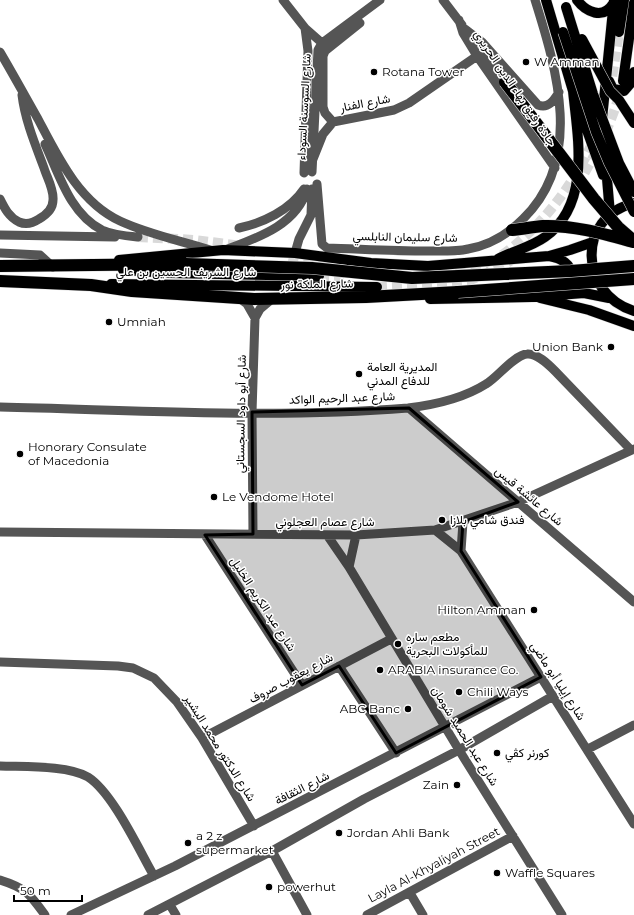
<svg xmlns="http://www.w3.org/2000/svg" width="634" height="915" font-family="Montserrat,Vazirmatn,sans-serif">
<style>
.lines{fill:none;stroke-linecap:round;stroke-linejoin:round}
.major-tunnel{stroke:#d9d9d9;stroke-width:10;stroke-dasharray:10 5;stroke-linecap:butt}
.major-casing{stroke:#dbdbdb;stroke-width:11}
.highway-casing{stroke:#dbdbdb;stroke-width:13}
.minor{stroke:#555;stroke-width:9}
.major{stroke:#000;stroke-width:10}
.highway{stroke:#000;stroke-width:12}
.major-bridge-casing{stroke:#dbdbdb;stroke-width:11;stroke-linecap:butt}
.highway-bridge-casing{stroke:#dbdbdb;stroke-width:13;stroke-linecap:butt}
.major-bridge{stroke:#000;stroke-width:10}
.highway-bridge{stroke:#000;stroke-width:12}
.marked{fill:#000;fill-opacity:0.2;stroke:#000;stroke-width:3;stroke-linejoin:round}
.poi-dot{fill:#000;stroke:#fff;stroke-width:1.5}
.labels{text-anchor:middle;stroke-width:3;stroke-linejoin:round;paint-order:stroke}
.poi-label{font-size:12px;fill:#000;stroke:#fff;text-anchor:start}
.street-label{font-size:12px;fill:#000;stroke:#fff}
</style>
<rect width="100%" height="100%" fill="#fff"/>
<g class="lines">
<path class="major-tunnel" d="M 610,91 L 619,32
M 577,186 C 595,155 611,126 620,92
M 138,237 L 195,240 L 242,246
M 502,255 C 541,228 576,182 594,139
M 289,256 L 330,265
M 456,272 L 488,262
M 319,276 L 344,276
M 377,287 L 468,281 L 499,268 L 515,258"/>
<g class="major-casing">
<path id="major" d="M 546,0 L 573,91 L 603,175
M 577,0 C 586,12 603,20 613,4
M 619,32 L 624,0
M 609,81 L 613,89 L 624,91 L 630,84 L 634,72
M 623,81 L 634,3
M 602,119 L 614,0
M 605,155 L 610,214
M 634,203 C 576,217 579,294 634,311
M 549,256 C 561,258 571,264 572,276
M 498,259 C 513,251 531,247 545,237 C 591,204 578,139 573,91
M 119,260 L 223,250 L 295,253 L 371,263 L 428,266 L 549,256 L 570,250 L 593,242
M 123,270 L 170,273 L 319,276
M 111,284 L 377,287
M 540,298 L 589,310 L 634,326
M 430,299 L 532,297 L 584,293 L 609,298"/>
</g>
<g class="highway-casing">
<path id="highway" d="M 0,266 L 186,264
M 0,281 L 91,285 L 132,291 L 254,299 L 366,297 L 458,292"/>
</g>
<path class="minor" d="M 283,0 L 305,28 L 322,43
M 443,0 L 462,25
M 459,20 L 463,33 L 477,56 L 555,168
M 465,29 L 482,42 L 538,105 C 549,109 554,100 559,92
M 477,45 L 505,82
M 0,52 C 13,74 25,96 38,119 C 58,157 79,202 120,221 C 150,235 183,241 213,251
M 333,122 L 325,113 L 323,107 L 323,56 L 325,51 L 360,23
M 45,144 C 59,174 70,214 102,230 C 113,235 126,236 138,237
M 313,159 L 323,134 L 333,122 L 394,110 L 409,103 L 477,56
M 312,172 L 318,50 L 322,43 L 380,0
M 304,173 L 308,51 L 305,28
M 317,184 L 322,244 L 327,248 C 360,249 393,251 426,251 C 440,251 455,252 468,249 C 490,245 508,234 523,219 C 584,160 557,70 535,0
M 0,199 C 5,209 9,217 19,222 C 26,225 33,223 39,219 C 46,215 53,209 53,200 C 54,189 47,178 44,168 C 35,144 25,120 22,95
M 239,228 C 263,223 290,210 304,189
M 0,235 L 115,237
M 225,250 C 257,238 297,225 307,189
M 0,253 L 40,255 L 53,267
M 295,253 L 299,239 L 311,215 L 312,189
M 239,298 L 247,304 L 255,318
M 0,407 C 135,410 273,419 408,408 C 433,405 464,398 486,384 C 497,378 514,355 527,354 C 537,353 548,364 555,371 L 631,450
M 409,408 L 634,602
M 435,530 L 461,551 L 634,824
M 0,532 L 356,535 L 435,530 L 518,502 L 634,449
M 253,534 L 252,412 L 255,318 L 260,309 L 273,298
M 205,535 L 302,685
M 327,535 L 349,567 L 459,750 L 562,915
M 461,551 L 463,522
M 349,567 L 356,535
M 0,662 L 118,666 L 133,668 L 154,678 L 177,702 L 202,738 L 254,826
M 339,666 L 396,753
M 202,738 L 391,639
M 588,749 L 634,725
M 0,766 C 24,767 68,765 88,777 C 113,793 139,850 154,876
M 272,851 L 307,915
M 0,880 C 26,888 30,894 45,915
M 410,893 L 423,915
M 170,905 L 176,915
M 71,915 L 175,866 L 541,677
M 148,915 L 272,851 L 364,799 L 459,750 L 553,696
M 367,915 L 513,836"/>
<use href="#major" class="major"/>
<use href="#highway" class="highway"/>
<g class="major-bridge-casing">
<path id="major-bridge" d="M 566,7 L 593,94 L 619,163 L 634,192
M 563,32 L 596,132 L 609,163 L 634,212
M 582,39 L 610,91 L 619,100 L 634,123"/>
</g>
<g class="highway-bridge-casing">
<path id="highway-bridge" d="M 505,82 L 594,199 L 618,227 L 634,241
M 512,230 C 522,229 533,227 543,226 C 573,225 604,234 633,242
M 186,264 L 312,268 L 412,278 L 571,271 L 634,266
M 458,292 L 634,279"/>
</g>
<use href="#major-bridge" class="major-bridge"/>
<use href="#highway-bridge" class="highway-bridge"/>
</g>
<path class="marked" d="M 409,408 L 518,502 L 463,522 L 461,551 L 541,677 L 396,753 L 339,666 L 302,685 L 205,535 L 253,534 L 252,412 Z"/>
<g class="poi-dot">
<circle cx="526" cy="62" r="4"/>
<circle cx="374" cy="72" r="4"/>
<circle cx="109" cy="322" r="4"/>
<circle cx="611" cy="347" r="4"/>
<circle cx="359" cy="374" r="4"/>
<circle cx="20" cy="454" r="4"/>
<circle cx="214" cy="497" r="4"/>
<circle cx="442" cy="520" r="4"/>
<circle cx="534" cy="610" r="4"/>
<circle cx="398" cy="644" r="4"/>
<circle cx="380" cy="670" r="4"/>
<circle cx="459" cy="692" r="4"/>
<circle cx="408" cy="709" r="4"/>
<circle cx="497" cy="753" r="4"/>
<circle cx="457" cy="785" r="4"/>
<circle cx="339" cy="833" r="4"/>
<circle cx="188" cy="843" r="4"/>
<circle cx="497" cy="873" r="4"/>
<circle cx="269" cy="887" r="4"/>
</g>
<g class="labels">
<g class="poi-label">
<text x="534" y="66">W Amman</text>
<text x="382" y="76">Rotana Tower</text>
<text x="117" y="326">Umniah</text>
<text x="603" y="351" text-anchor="end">Union Bank</text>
<text x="367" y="371">المديرية العامة<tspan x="367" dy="14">للدفاع المدني</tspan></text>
<text x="28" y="451">Honorary Consulate<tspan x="28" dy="14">of Macedonia</tspan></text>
<text x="222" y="501">Le Vendome Hotel</text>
<text x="450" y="524">فندق شامي بلازا</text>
<text x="526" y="614" text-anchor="end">Hilton Amman</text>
<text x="406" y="641">مطعم ساره<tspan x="406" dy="14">للمأكولات البحرية</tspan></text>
<text x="388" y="674">ARABIA insurance Co.</text>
<text x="467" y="696">Chili Ways</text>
<text x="400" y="713" text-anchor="end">ABC Banc</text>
<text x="505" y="757">كورنر كڤي</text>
<text x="449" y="789" text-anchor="end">Zain</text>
<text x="347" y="837">Jordan Ahli Bank</text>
<text x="196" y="840">a 2 z<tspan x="196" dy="14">supermarket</tspan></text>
<text x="505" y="877">Waffle Squares</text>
<text x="277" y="891">powerhut</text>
</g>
<g class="street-label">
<text transform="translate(515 88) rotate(56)" y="4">جادة رفيق بهاء الدين الحريري</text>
<text transform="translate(365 103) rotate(-11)" y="4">شارع الفنار</text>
<text transform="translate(304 107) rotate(-87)" y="4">شارع السوسنة السوداء</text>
<text transform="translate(405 237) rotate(1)" y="4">شارع سليمان النابلسي</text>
<text x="186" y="276">شارع الشريف الحسين بن علي</text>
<text transform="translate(317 284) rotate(-1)" y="4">شارع الملكة نور</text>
<text transform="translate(342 398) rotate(-2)" y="4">شارع عبد الرحيم الواكد</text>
<text transform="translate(241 414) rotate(-89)" y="4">شارع أبو داود السجستاني</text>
<text transform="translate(529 496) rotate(40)" y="4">شارع عائشة قيس</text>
<text x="325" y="526">شارع عصام العجلوني</text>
<text transform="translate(263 604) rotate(57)" y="4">شارع عبد الكريم الخليل</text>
<text transform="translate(291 678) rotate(-28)" y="4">شارع يعقوب صروف</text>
<text transform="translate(558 681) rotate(57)" y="4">شارع إيليا أبو ماضي</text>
<text transform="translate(465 736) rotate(58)" y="4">شارع عبد الحميد شومان</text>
<text transform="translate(220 748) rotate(58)" y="4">شارع الدكتور محمد البشير</text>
<text transform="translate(302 788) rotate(-27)" y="4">شارع الثقافة</text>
<text transform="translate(434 865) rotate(-28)" y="4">Layla Al-Khyaliyah Street</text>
</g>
</g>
<path d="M14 895v6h68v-6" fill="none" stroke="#000000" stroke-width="2"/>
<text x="20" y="895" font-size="12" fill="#000000" stroke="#ffffff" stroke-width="3" paint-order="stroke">50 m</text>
</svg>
